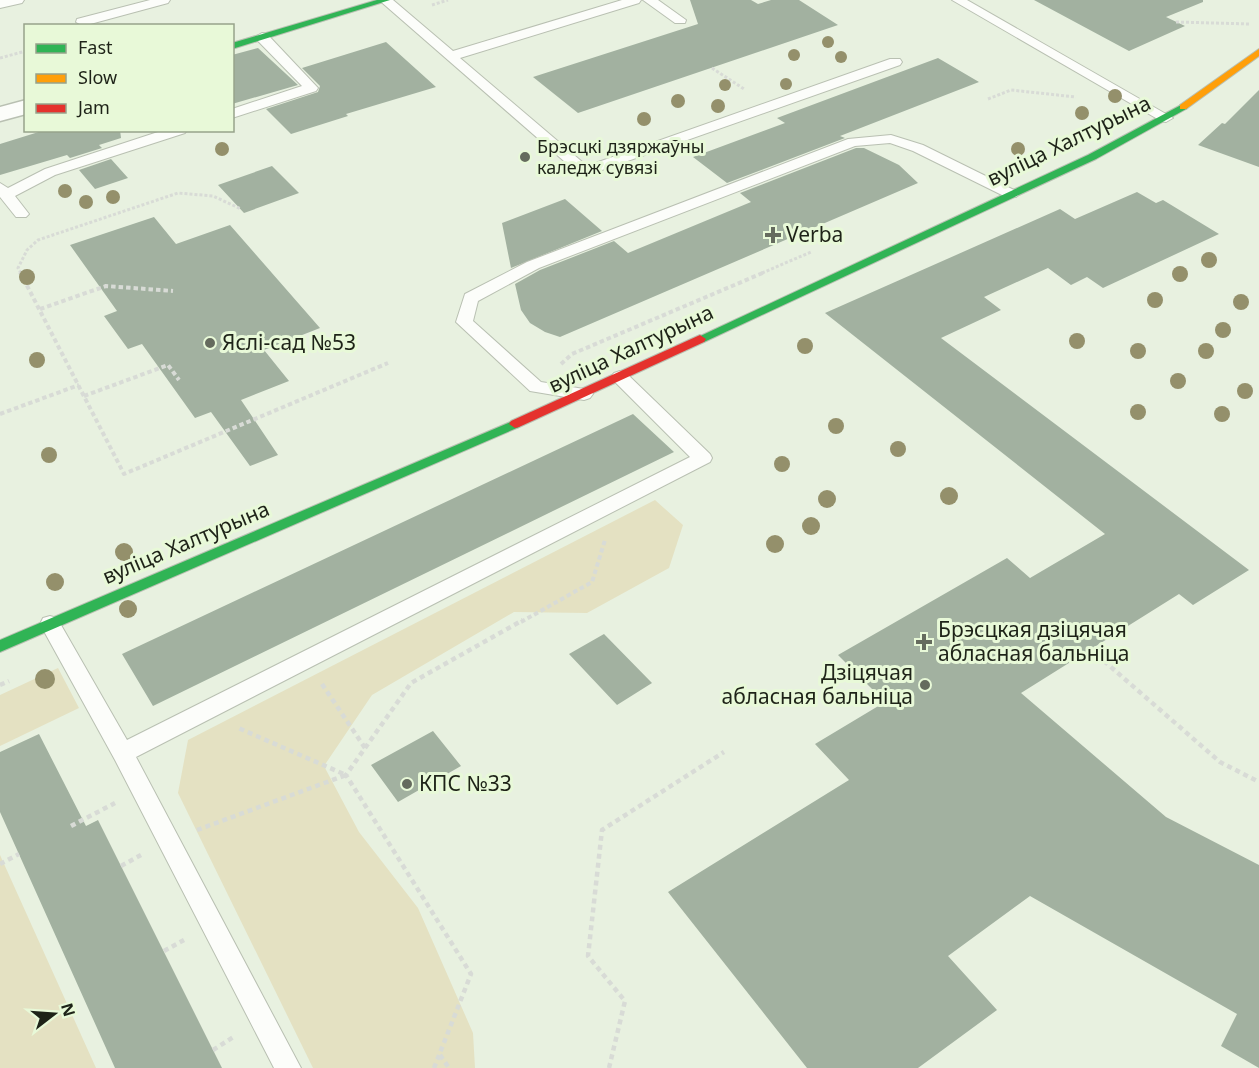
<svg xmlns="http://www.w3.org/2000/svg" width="1259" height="1068" font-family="'Noto Sans',sans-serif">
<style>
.green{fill:#e4e1c2}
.building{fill:#a2b1a0}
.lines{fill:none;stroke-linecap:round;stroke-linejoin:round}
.lane-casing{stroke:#b9c0b2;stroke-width:2}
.street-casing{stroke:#b9c0b2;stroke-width:3}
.fast-casing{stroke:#b9c0b2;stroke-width:2}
.slow-casing{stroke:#b9c0b2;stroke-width:2}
.jam-casing{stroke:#b9c0b2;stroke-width:2}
.path-far2{stroke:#d8dbd6;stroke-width:3;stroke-dasharray:3 2;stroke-linecap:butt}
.path-far1{stroke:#d8dbd6;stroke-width:4;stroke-dasharray:4.5 3;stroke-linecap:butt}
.path{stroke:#d8dbd6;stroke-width:4.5;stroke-dasharray:5 4;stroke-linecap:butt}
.lane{fill:#fcfdfa;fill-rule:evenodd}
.street{fill:#fcfdfa;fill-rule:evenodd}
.fast{fill:#30b455;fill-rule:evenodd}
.slow{fill:#ff9f0a;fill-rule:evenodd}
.jam{fill:#e5322d;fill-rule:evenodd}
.tree{fill:#94906b}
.poi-dot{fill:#656b5e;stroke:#e8f9d8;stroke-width:2}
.labels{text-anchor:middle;stroke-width:6;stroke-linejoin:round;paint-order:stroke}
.far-poi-label{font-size:18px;fill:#1e2318;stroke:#e8f9d8;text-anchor:start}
.street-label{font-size:21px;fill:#1e2318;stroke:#e8f9d8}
.poi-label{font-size:21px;fill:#1e2318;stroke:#e8f9d8;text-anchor:start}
</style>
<rect width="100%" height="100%" fill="#e8f1e0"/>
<path class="green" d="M 655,500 L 683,525 L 669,568 L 587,613 L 514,612 L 372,695 L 324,766 L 359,832 L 418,908 L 473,1033 L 475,1068 L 313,1068 L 178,793 L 188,740 Z
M 58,668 L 79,708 L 0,746 L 0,695 Z
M 0,855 L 96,1068 L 0,1068 Z"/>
<path class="building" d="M 690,0 L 751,0 L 758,4 L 771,0 L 799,0 L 838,25 L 578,113 L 533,77 L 698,24 Z
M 1034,0 L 1203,0 L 1203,2 L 1166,17 L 1185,26 L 1129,51 Z
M 386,42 L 436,87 L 346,114 L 348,116 L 291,134 L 266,109 L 318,92 L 320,86 L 302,68 Z
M 258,48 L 298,85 L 232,104 L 232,55 Z
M 938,58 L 979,82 L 840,136 L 845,138 L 727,183 L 693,157 L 785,123 L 777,118 Z
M 1259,90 L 1259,167 L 1198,145 L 1222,123 L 1225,124 Z
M 45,130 L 120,130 L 121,138 L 99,145 L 102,148 L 70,158 L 67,155 L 0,175 L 0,144 Z
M 856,148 L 864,148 L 899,165 L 918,183 L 560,337 L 545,332 L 530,323 L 521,310 L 515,284 L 540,270 L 614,241 L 628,253 L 751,202 L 740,193 Z
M 111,159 L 128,178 L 95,189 L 79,170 Z
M 272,166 L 299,193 L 244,213 L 218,185 Z
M 1137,192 L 1156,203 L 1163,200 L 1219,234 L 1103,288 L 1087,277 L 1071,285 L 1048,268 L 984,297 L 1001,310 L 941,338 L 1249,570 L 1193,605 L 1179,594 L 1021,693 L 1166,817 L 1259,865 L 1259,1068 L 1221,1046 L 1237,1014 L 1030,896 L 948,956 L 997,1010 L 918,1068 L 807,1068 L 668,892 L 849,780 L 815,744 L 885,702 L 838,655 L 1007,558 L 1030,578 L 1105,534 L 825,313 L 1060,209 L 1075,219 Z
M 565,199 L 602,231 L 511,268 L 502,223 Z
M 154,217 L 176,244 L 230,225 L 320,328 L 264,350 L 289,381 L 241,400 L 278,455 L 250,466 L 211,412 L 195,418 L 142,344 L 128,349 L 104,316 L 117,311 L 70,245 Z
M 633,414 L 674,452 L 153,706 L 122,654 Z
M 604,634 L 652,683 L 617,705 L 569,654 Z
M 433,731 L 461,766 L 398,802 L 371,765 Z
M 39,734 L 86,826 L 98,820 L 222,1068 L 115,1068 L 0,812 L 0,752 Z"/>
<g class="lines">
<g class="lane-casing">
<path id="lane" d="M 0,0 L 24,0 L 22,3 L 0,8 Z
M 150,0 L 170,0 L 168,3 L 83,26 L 76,22 L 77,19 Z
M 379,0 L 393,0 L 453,51 L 622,0 L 641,0 L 639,3 L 460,58 L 587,166 L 890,59 L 900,59 L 902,62 L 900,65 L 585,176 L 580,175 Z
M 643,0 L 658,0 L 686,20 L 685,23 L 675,23 Z
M 952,0 L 967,0 L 1173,118 L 1166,122 L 1161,121 Z
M 262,33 L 267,34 L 318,88 L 316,91 L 232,118 L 232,109 L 302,86 L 257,40 L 255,37 Z
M 164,130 L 187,130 L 185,133 L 55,175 L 15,196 L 29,214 L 26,217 L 16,217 L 0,197 L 0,183 L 8,188 L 45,169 Z
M 891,135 L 923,145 L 1016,191 L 1019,194 L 1016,197 L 1006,197 L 913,151 L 890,143 L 855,146 L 539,268 L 478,301 L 473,321 L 541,382 L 590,390 L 593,394 L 590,398 L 584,400 L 530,391 L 456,322 L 465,294 L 527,262 L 848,139 Z
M 620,371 L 626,373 L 710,454 L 712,458 L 710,462 L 136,757 L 301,1068 L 274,1068 L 115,760 L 40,624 L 43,618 L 50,616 L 57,618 L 127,740 L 690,457 L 614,381 L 611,377 L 614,373 Z"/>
</g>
<g class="street-casing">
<path id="street" d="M 26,100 L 26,114 L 0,121 L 0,107 Z"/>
</g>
<g class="fast-casing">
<path id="fast" d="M 377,0 L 390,0 L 232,49 L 232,43 Z
M 1183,104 L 1188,107 L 1186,109 L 1096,159 L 704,342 L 696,342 L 694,339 L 1088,155 Z
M 515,420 L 521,424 L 519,427 L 0,652 L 0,640 Z"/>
</g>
<g class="slow-casing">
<path id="slow" d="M 1259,49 L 1259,56 L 1186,109 L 1180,109 L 1180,105 Z"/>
</g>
<g class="jam-casing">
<path id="jam" d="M 700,335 L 706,339 L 704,342 L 519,427 L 515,428 L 509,424 L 511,421 Z"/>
</g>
<path class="path-far2" d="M 432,5 L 448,0
M 1176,22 L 1250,24
M 0,58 L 26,51
M 712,68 L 744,89
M 988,99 L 1011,90 L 1076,97
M 21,273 L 18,268 L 27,250 L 38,240 L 178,193 L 213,196 L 241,209
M 762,273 L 811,252"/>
<path class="path-far1" d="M 20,272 L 124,474 L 388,363
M 40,309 L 106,286 L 173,291
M 561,364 L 572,354 L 765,272
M 84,396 L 168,365 L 179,380
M 0,414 L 79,385
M 521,622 L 592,582 L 605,540"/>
<path class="path" d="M 1104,661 L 1220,762 L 1259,782
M 322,684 L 365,748
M 0,685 L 9,681
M 71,826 L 115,803
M 197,830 L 346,775 L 236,727
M 0,864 L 19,854
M 121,866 L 141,855
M 164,951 L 184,940
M 213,1050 L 235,1036
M 440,1055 L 449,1068
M 434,1068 L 471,974 L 346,775 L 411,683 L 523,620
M 609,1068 L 625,1001 L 588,956 L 602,830 L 724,752"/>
<use href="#lane" class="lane"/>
<use href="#street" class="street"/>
<use href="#fast" class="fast"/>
<use href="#slow" class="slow"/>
<use href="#jam" class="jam"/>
</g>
<g class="tree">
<circle cx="828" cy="42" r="6"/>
<circle cx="794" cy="55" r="6"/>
<circle cx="841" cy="57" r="6"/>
<circle cx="786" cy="84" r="6"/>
<circle cx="725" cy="85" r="6"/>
<circle cx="1115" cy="96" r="7"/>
<circle cx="678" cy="101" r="7"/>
<circle cx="718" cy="106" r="7"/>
<circle cx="1082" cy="113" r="7"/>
<circle cx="644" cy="119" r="7"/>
<circle cx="222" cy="149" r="7"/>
<circle cx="1018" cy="149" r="7"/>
<circle cx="65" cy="191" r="7"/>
<circle cx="113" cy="197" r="7"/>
<circle cx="86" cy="202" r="7"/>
<circle cx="1209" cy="260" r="8"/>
<circle cx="1180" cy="274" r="8"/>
<circle cx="27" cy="277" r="8"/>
<circle cx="1155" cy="300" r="8"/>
<circle cx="1241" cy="302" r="8"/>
<circle cx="1223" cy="330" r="8"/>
<circle cx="1077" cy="341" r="8"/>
<circle cx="805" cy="346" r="8"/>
<circle cx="1138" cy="351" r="8"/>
<circle cx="1206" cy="351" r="8"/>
<circle cx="37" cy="360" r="8"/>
<circle cx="1178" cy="381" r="8"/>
<circle cx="1245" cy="391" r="8"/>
<circle cx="1138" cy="412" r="8"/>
<circle cx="1222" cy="414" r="8"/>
<circle cx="836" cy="426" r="8"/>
<circle cx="898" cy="449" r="8"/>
<circle cx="49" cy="455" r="8"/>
<circle cx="782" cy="464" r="8"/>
<circle cx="949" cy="496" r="9"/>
<circle cx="827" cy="499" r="9"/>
<circle cx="811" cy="526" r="9"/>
<circle cx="775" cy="544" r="9"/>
<circle cx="124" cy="552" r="9"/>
<circle cx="55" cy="582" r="9"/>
<circle cx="128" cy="609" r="9"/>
<circle cx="45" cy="679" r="10"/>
</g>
<g class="poi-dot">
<circle cx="525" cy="157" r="6"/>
<path d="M770 226h6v6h6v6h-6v6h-6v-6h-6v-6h6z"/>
<circle cx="210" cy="343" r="6"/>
<path d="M921 633h6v6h6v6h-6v6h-6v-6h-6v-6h6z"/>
<circle cx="925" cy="685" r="6"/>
<circle cx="407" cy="784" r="6"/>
</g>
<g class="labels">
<g class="far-poi-label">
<text x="537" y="153">Брэсцкі дзяржаўны<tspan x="537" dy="21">каледж сувязі</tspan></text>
</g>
<g class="street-label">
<text transform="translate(1069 141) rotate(-26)" y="7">вуліца Халтурына</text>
<text transform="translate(631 349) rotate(-25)" y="7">вуліца Халтурына</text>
<text transform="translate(186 543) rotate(-23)" y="7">вуліца Халтурына</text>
</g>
<g class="poi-label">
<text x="786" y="242">Verba</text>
<text x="222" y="350">Яслі-сад №53</text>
<text x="938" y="637">Брэсцкая дзіцячая<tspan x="938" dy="24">абласная бальніца</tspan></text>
<text x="913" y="680" text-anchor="end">Дзіцячая<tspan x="913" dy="24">абласная бальніца</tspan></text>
<text x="419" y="791">КПС №33</text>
</g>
</g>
<rect x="24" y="24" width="210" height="108" fill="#e8f9d8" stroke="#97a38b" stroke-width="1.5"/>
<rect x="36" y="44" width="30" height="9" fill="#30b455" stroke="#97a38b" stroke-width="1.5"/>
<text x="78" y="54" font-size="18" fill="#1e2318">Fast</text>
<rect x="36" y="74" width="30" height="9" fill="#ff9f0a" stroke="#97a38b" stroke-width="1.5"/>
<text x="78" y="84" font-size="18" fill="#1e2318">Slow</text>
<rect x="36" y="104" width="30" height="9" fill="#e5322d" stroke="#97a38b" stroke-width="1.5"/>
<text x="78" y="114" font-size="18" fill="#1e2318">Jam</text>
<g transform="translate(54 1014) rotate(73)" stroke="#e8f9d8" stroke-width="4.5" paint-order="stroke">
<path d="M0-4.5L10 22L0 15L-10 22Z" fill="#1e2318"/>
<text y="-9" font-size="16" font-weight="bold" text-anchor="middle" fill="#1e2318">N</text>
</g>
</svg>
